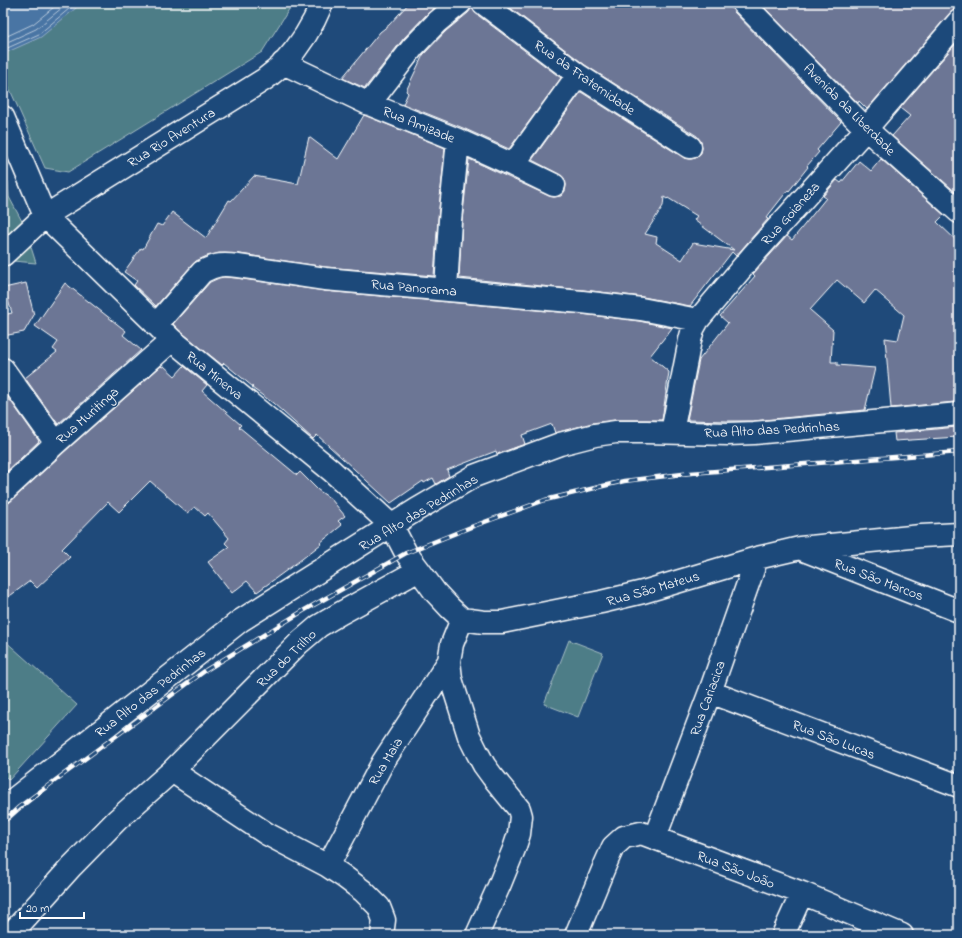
<svg xmlns="http://www.w3.org/2000/svg" width="962" height="938" font-family="'Indie Flower',sans-serif">
<style>
.green{fill:#4e7d87;stroke:#a6bec3}
.water{fill:#4975a4;stroke:#92acc8}
.lines{fill:none;stroke-linecap:round;stroke-linejoin:round}
.shore{stroke:#b6c8db;stroke-width:1}
.building{fill:#6c7695;stroke:#fff;fill-rule:evenodd}
.minor-casing{stroke:#fff;stroke-width:25}
.minor{stroke:#1f4a7a;stroke-width:22}
.rail-casing{stroke:#fff;stroke-width:4.5}
.rail{stroke:#1f4a7a;stroke-width:3;stroke-dasharray:9;stroke-linecap:butt}
.labels{text-anchor:middle;stroke-width:3;stroke-linejoin:round;paint-order:stroke}
.street-label{font-size:14px;fill:#fff;stroke:#1f4a7a}
</style>
<rect width="100%" height="100%" fill="#1f4a7a"/>
<filter id="ink" filterUnits="userSpaceOnUse"><feTurbulence type="fractalNoise" baseFrequency=".025" numOctaves="2"/><feDisplacementMap in="SourceGraphic" scale="8" xChannelSelector="R" yChannelSelector="G"/><feConvolveMatrix kernelMatrix="1 2 1 2 8 2 1 2 1" color-interpolation-filters="sRGB"/></filter>
<g filter="url(#ink)">
<path class="green" d="M 3,3 L 293,3 L 262,52 L 68,172 L 45,168 L 3,74 Z
M 3,170 L 8,182 L 9,197 L 24,225 L 36,263 L 13,261 L 3,262 Z
M 3,639 L 77,705 L 9,780 L 3,774 Z
M 569,640 L 603,653 L 578,717 L 544,704 Z"/>
<path class="water" d="M 3,3 L 82,3 L 41,37 L 3,54 Z"/>
<g class="lines">
<path class="shore" d="M 3,38 L 33,24 L 59,3
M 3,44 L 36,29 L 68,3
M 3,50 L 39,34 L 76,3"/>
</g>
<path class="building" d="M 409,3 L 440,3 L 428,13 L 404,38 L 365,88 L 342,78 L 380,32 L 389,25 Z
M 504,3 L 731,3 L 731,6 L 734,12 L 841,122 L 817,150 L 819,152 L 807,166 L 808,167 L 789,191 L 788,190 L 766,218 L 768,219 L 736,256 L 732,252 L 690,306 L 643,297 L 583,290 L 459,278 L 462,221 L 469,159 L 549,196 L 554,197 L 561,196 L 565,191 L 566,185 L 564,178 L 559,174 L 532,160 L 581,92 L 684,158 L 690,159 L 696,158 L 701,153 L 702,148 L 701,142 L 697,136 L 585,65 ZM 664,197 L 667,199 L 668,198 L 697,216 L 694,220 L 734,250 L 693,243 L 682,260 L 656,243 L 657,237 L 645,234 L 663,206 Z
M 760,3 L 846,3 L 852,8 L 856,3 L 959,3 L 959,9 L 955,9 L 950,13 L 867,109 L 859,101 L 858,103 Z
M 472,8 L 475,13 L 561,78 L 509,149 L 463,128 L 403,104 L 408,93 L 406,91 L 423,55 L 446,31 L 468,13 Z
M 959,40 L 959,195 L 892,136 L 910,116 L 900,108 Z
M 364,115 L 445,148 L 438,219 L 434,276 L 326,267 L 240,254 L 219,253 L 207,256 L 196,261 L 193,264 L 156,306 L 134,285 L 137,281 L 124,272 L 141,248 L 143,249 L 157,224 L 162,226 L 172,212 L 206,238 L 229,200 L 231,201 L 254,176 L 298,184 L 309,137 L 338,159 Z
M 881,159 L 944,215 L 937,222 L 959,243 L 959,400 L 955,398 L 955,402 L 891,408 L 885,338 L 898,340 L 904,315 L 875,290 L 864,303 L 837,280 L 810,310 L 833,330 L 831,362 L 837,362 L 837,365 L 875,368 L 865,410 L 753,421 L 728,421 L 687,420 L 699,360 L 728,323 L 720,316 L 755,276 L 753,274 L 787,236 L 792,240 L 826,198 L 823,196 L 837,180 L 841,183 L 859,161 L 871,171 Z
M 224,277 L 236,278 L 324,291 L 581,314 L 639,321 L 672,328 L 650,356 L 669,372 L 662,420 L 614,420 L 592,423 L 555,433 L 552,424 L 522,435 L 525,444 L 497,454 L 496,451 L 447,470 L 449,476 L 436,484 L 433,478 L 424,483 L 423,481 L 391,503 L 317,435 L 313,439 L 273,403 L 252,388 L 253,387 L 224,363 L 222,365 L 180,331 L 173,324 L 210,282 L 219,278 Z
M 26,283 L 34,315 L 24,332 L 3,336 L 3,315 L 12,313 L 4,288 Z
M 65,283 L 126,331 L 123,335 L 141,350 L 58,424 L 25,378 L 57,352 L 53,349 L 58,342 L 35,326 Z
M 161,366 L 162,367 L 164,366 L 175,376 L 184,366 L 207,385 L 202,391 L 241,425 L 239,427 L 297,475 L 300,472 L 318,490 L 331,499 L 345,516 L 338,521 L 342,525 L 320,543 L 321,544 L 302,559 L 257,592 L 247,581 L 232,593 L 208,562 L 229,547 L 225,543 L 229,538 L 208,513 L 205,516 L 195,507 L 187,513 L 150,481 L 119,512 L 108,502 L 62,549 L 70,557 L 37,588 L 30,581 L 3,601 L 3,504 L 6,504 L 11,501 L 64,452 Z
M 3,390 L 39,441 L 3,475 Z
M 957,427 L 958,437 L 895,441 L 894,433 Z"/>
<g class="lines">
<g class="minor-casing">
<path id="minor" d="M 483,3 L 578,75 L 690,147
M 743,3 L 866,129 L 959,212
M 283,63 L 369,104 L 458,140 L 513,165 L 554,185
M 369,104 L 413,47 L 437,22 L 460,3
M 3,117 L 45,216 L 172,340 L 332,471 L 392,526 L 406,553 L 419,570 L 435,592 L 450,608 L 462,619 L 484,622 L 502,622 L 601,602 L 643,592 L 757,558 L 800,548 L 921,536 L 959,534
M 513,165 L 578,75
M 3,255 L 45,216 L 265,79 C 271,74 278,69 284,63 C 300,46 313,25 322,3
M 446,290 L 450,220 L 458,140
M 156,325 L 202,272 C 217,264 223,264 238,266 L 325,279 L 582,302 L 641,309 L 698,320
M 3,369 L 56,443
M 672,432 L 690,340 L 693,329 L 698,320 L 753,255 L 866,129 L 959,21
M 3,492 L 56,443 L 172,340
M 804,550 L 959,611
M 462,619 L 452,644 L 449,661 L 451,679 L 469,736 L 477,752 L 484,765 L 492,776 L 519,809 L 521,816 L 519,834 L 514,849 L 499,886 L 477,935
M 710,692 L 959,786
M 172,771 L 267,834 L 328,866 L 343,876 L 363,891 L 379,907 L 384,920 L 382,935
M 3,809 L 13,800 L 240,621 L 416,510 L 474,476 L 560,444 L 595,435 L 616,432 L 646,432 L 728,434 L 754,433 L 959,414
M 655,837 L 710,692 L 757,558
M 328,866 L 383,762 L 449,661
M 10,935 L 72,866 L 117,820 L 172,771 L 299,643 L 319,626 L 341,613 L 419,570
M 576,935 L 605,865 L 613,847 L 624,837 L 641,833 L 802,893 L 902,935
M 783,935 L 802,893"/>
</g>
<use href="#minor" class="minor"/>
<g class="rail-casing">
<path id="rail" d="M 3,822 L 19,807 L 206,670 L 303,611 L 406,553 L 471,527 L 545,500 L 624,481 L 691,473 L 959,452"/>
</g>
<use href="#rail" class="rail"/>
</g>
</g>
<g class="labels">
<g class="street-label">
<text transform="translate(585 77) rotate(35)" y="5">Rua da Fraternidade</text>
<text transform="translate(850 109) rotate(45)" y="5">Avenida da Liberdade</text>
<text transform="translate(419 124) rotate(22)" y="5">Rua Amizade</text>
<text transform="translate(171 137) rotate(-32)" y="5">Rua Rio Aventura</text>
<text transform="translate(790 213) rotate(-48)" y="5">Rua Goianeza</text>
<text transform="translate(414 287) rotate(5)" y="5">Rua Panorama</text>
<text transform="translate(215 375) rotate(39)" y="5">Rua Minerva</text>
<text transform="translate(87 415) rotate(-42)" y="5">Rua Muritinga</text>
<text transform="translate(772 429) rotate(-3)" y="5">Rua Alto das Pedrinhas</text>
<text transform="translate(418 512) rotate(-31)" y="5">Rua Alto das Pedrinhas</text>
<text transform="translate(879 579) rotate(21)" y="5">Rua São Marcos</text>
<text transform="translate(653 588) rotate(-16)" y="5">Rua São Mateus</text>
<text transform="translate(286 658) rotate(-44)" y="5">Rua do Trilho</text>
<text transform="translate(150 692) rotate(-38)" y="5">Rua Alto das Pedrinhas</text>
<text transform="translate(707 698) rotate(-70)" y="5">Rua Cariacica</text>
<text transform="translate(834 739) rotate(21)" y="5">Rua São Lucas</text>
<text transform="translate(385 761) rotate(-59)" y="5">Rua Maia</text>
<text transform="translate(736 869) rotate(21)" y="5">Rua São João</text>
</g>
</g>
<rect width="962" height="938" fill="none" stroke="#1f4a7a" stroke-width="16"/>
<rect x="8" y="8" width="946" height="922" fill="none" stroke="#fff" stroke-width="1.5" filter="url(#ink)"/>
<path d="M20 912v6h64v-6" fill="none" stroke="#ffffff" stroke-width="2"/>
<text x="26" y="912" font-size="12" fill="#ffffff" stroke="#1f4a7a" stroke-width="3" paint-order="stroke">20 m</text>
</svg>
